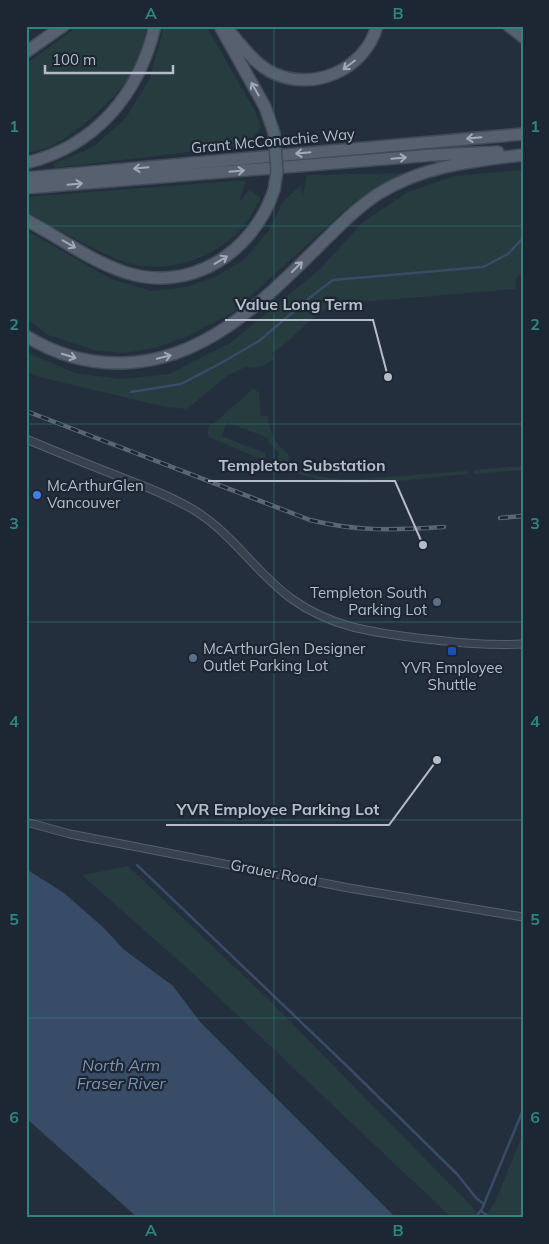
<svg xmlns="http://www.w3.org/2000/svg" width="549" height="1244" font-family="Mulish,sans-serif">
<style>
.green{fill:#263c3f}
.water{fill:#394c67}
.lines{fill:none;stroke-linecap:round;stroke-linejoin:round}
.stream{stroke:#394c67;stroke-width:2.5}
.street-casing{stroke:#565f6c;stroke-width:9}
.primary-casing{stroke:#414a57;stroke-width:14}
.street{stroke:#38414e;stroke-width:7}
.primary{stroke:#56606e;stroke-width:11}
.rail-casing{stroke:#5a6575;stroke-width:4.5}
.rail{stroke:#1d2633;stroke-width:2.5;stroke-dasharray:8;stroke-linecap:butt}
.primary-bridge-casing{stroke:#414a57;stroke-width:14;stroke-linecap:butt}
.primary-bridge{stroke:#56606e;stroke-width:11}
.oneway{stroke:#a1aab7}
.grid{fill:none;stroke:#308480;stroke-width:1;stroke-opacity:0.55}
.shop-dot{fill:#3f7fe0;stroke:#1d2633;stroke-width:2}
.service-dot{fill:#5c6f8a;stroke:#1d2633;stroke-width:2}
.transit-dot{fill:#1a4fb4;stroke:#1d2633;stroke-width:2}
.labels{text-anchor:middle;stroke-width:4.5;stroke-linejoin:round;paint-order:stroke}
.street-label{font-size:15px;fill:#b4bcc9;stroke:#1d2633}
.poi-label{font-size:15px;fill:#b4bcc9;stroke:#1d2633;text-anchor:start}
.water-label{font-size:16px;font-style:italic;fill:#7c92b1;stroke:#1d2633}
.leader{fill:none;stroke:#b4bcc9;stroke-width:2}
.callout-dot{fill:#b4bcc9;stroke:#1d2633;stroke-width:2}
.callout-label{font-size:16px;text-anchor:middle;font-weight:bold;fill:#b4bcc9;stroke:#1d2633;stroke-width:4.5;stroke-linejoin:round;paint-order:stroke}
.neatline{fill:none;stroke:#308480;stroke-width:2}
.grid-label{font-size:16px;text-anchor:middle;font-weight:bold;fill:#308480}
</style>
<rect width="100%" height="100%" fill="#242f3e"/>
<path class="green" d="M 78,26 L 147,26 C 143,45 137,64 127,80 C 114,100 71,138 49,147 C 42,150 33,151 26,153 L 26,64 Z
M 164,26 L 206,26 L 255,111 L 261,127 L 248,145 L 55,168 L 53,164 L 93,147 L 125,119 L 150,78 Z
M 523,170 L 523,271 L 516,279 L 515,289 L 337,304 C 311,314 295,339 272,353 L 275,359 L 263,366 L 250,368 L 247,366 L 227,376 L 187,409 L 166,407 L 39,377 L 26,371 L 26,352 L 75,373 L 120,379 L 169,374 L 230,343 L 319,270 L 363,222 L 408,192 L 454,176 Z
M 406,173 L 378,186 L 354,202 L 232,313 L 186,337 L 155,348 L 124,353 L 94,350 L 48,335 L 26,318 L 26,230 L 111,279 L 152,291 L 186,287 L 217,276 L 246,258 L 270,229 L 283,201 L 301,185 L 303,196 L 307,175 Z
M 246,180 L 239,202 L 249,190 L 261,198 C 255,207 250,219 243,227 C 216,257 171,274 132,264 C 120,261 108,255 97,250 C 73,238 50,225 26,212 L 26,197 Z
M 254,388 L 259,393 L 261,416 L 267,416 C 270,433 276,445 290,456 L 287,465 C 321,484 362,479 399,476 C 422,474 445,473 468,471 L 469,474 C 427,477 375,486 334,482 C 313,479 294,473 275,465 L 279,453 L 269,442 L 268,438 L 227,422 L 222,436 L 265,453 L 265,461 L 209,437 L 207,432 L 210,424 L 212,425 Z
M 523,466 L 523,470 L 474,474 L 474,470 Z
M 128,866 L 267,998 L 483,1218 L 452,1218 L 197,977 L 82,875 Z
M 523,1134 L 523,1218 L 484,1218 L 495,1202 Z"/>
<path class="water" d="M 26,869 L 64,893 L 104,928 L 123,949 L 173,986 L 200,1022 L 396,1218 L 138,1218 L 26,1118 Z"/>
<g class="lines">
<path class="stream" d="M 131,392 L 181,384 L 221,363 L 259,341 L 313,295 L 333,280 L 483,267 L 508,254 L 523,238
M 137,865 L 349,1068 L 457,1174 L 477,1199 L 484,1204
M 481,1211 L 491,1218
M 475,1218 L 482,1209 L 523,1110"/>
<g class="street-casing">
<path id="street" d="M 26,439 C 57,452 87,464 118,476 C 144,486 170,496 194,510 C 232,533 256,573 292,599 C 331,627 371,632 417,638 C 452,642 487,646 523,644
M 26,822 L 70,834 L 349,888 L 523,917"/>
</g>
<g class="primary-casing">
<path id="primary" d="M 224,26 C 239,41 252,62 271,72 C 312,93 365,70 377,26
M 509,26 L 523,37
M 221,28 L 265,107 L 274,133
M 26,52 L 63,26
M 26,163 C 96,146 139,94 155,26
M 26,178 L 523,134
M 26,188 L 433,155 L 498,152
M 26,220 C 59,237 89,260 124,272 C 190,294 253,253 274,190
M 26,336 C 55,354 88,364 123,363 C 204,361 262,302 316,249 C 336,229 355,209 378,194 C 422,166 473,161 523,155"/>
</g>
<use href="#street" class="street"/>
<use href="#primary" class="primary"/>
<g class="rail-casing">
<path id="rail" d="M 26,411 L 310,520 C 358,532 396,530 444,527
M 500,518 L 523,516"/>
</g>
<use href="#rail" class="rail"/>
<g class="primary-bridge-casing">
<path id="primary-bridge" d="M 274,190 L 277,171 L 274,133"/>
</g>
<use href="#primary-bridge" class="primary-bridge"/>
</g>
<defs><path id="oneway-shaft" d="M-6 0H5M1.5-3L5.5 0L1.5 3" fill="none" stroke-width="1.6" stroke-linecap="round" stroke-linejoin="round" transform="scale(1.25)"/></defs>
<g class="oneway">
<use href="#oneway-shaft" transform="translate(349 65) rotate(143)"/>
<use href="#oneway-shaft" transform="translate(255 89) rotate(-120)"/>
<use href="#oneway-shaft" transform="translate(474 138) rotate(175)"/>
<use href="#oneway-shaft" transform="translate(303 153) rotate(175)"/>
<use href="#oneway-shaft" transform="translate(399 158) rotate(-5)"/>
<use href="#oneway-shaft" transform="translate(141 168) rotate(175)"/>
<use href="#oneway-shaft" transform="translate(237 171) rotate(-5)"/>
<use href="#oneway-shaft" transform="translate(75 184) rotate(-5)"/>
<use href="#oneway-shaft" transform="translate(69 244) rotate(30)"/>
<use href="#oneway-shaft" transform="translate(221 260) rotate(-31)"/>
<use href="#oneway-shaft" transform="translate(297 267) rotate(-45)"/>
<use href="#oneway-shaft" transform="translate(69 356) rotate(17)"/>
<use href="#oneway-shaft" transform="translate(164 357) rotate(-14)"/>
</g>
<path class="grid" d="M 274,26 L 274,1218M 26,226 L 523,226M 26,424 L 523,424M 26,622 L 523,622M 26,820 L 523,820M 26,1018 L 523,1018"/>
<circle class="shop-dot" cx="37" cy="495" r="5"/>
<g class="service-dot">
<circle cx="437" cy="602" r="5"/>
<circle cx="193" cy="658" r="5"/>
</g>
<rect class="transit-dot" x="447" y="646" width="10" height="10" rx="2.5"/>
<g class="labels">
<g class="street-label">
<text transform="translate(273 141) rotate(-5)" y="5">Grant McConachie Way</text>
<text transform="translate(274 873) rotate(11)" y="5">Grauer Road</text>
</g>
<g class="poi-label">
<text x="47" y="491">McArthurGlen<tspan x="47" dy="17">Vancouver</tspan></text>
<text x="427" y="598" text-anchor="end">Templeton South<tspan x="427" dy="17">Parking Lot</tspan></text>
<text x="203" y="654">McArthurGlen Designer<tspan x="203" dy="17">Outlet Parking Lot</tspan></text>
<text x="452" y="673" text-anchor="middle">YVR Employee<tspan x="452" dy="17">Shuttle</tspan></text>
</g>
<g class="water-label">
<text x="121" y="1071">North Arm<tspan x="121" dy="18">Fraser River</tspan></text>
</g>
</g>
<path class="leader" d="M388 377L373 320H225M423 545L395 481H208M437 760L389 825H166"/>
<g class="callout-dot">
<circle cx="388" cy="377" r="5"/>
<circle cx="423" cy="545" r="5"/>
<circle cx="437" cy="760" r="5"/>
</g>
<g class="callout-label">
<text x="299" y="310">Value Long Term</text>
<text x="302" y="471">Templeton Substation</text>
<text x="278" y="815">YVR Employee Parking Lot</text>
</g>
<rect width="549" height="1244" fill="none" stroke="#1d2633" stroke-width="55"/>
<path d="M45 65v8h128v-8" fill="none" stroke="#b4bcc9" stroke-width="2.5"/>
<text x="52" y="65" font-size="15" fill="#b4bcc9" stroke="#1d2633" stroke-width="4" paint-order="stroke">100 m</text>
<rect x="28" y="28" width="494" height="1188" class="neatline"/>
<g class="grid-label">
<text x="151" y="19">A</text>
<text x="398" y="19">B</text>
<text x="14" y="132">1</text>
<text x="535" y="132">1</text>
<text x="14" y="330">2</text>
<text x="535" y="330">2</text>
<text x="14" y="529">3</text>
<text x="535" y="529">3</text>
<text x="14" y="727">4</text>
<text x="535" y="727">4</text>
<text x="14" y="925">5</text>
<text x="535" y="925">5</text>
<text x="14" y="1123">6</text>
<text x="535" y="1123">6</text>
<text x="151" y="1236">A</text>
<text x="398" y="1236">B</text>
</g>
</svg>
